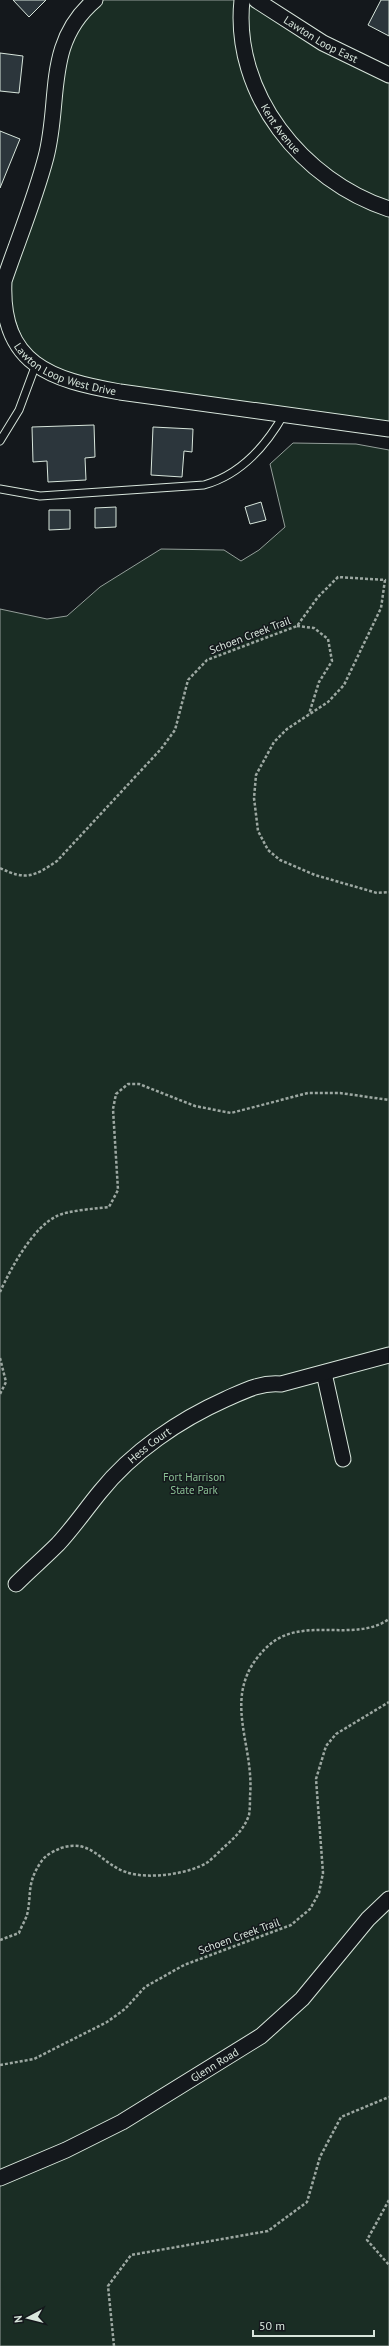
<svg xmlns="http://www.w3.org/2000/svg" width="389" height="2346" font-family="'PT Sans',sans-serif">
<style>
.green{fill:#1a2d24;stroke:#939e99}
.building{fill:#2c363c;stroke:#d8e6dc}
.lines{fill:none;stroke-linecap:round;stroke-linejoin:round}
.lane-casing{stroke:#d8e6dc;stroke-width:9}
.street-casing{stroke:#d8e6dc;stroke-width:17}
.path{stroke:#9da8a2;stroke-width:2.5;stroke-dasharray:3 2;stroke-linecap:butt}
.lane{stroke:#14181c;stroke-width:7}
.street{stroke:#14181c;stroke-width:15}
.labels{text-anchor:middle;stroke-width:3;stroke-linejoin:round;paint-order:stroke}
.street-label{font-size:11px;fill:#d8e6dc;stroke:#14181c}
.park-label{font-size:11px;fill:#8ac095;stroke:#14181c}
</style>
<rect width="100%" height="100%" fill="#14181c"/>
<path class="green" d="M 95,0 L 256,0 L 389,75 L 389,429 L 148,395 L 32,364 L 3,290 L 31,203 L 57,68 Z
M 293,443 L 356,444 L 389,450 L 389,2346 L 0,2346 L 0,609 L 47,619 L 67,616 L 100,587 L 161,549 L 224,550 L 241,561 L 259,550 L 285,527 L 270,464 Z"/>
<path class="building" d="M 13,0 L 46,0 L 29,17 Z
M 381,0 L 389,0 L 389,36 L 368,25 Z
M 0,53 L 23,56 L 19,93 L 0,91 Z
M 0,131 L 20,139 L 0,188 Z
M 94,425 L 95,457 L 85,458 L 86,480 L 48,482 L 47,461 L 33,462 L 32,427 Z
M 153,427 L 193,429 L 192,452 L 184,451 L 182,477 L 151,475 Z
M 261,502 L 266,520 L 250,524 L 245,507 Z
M 116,507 L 116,527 L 95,528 L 95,508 Z
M 49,510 L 70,510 L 70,529 L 49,530 Z"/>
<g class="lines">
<g class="lane-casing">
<path id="lane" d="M 0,441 L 19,410 L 35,367
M 0,489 L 40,496 L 204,485 C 240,475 266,446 284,414"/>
</g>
<g class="street-casing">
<g id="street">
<path id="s1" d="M 95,0 C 44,43 61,100 46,157 C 35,199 18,240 4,281 C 0,365 52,380 120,392 L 389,429"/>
<path id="s2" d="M 242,0 C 232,94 303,181 389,209"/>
<path id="s3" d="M 256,0 L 323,43 L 389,75"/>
<path d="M 324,1373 L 343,1459"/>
<path id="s4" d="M 16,1584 C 30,1570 44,1558 58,1544 C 73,1528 86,1509 100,1492 C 132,1452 179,1420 226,1399 C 244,1391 261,1382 281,1384 L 389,1355"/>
<path id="s5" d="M 0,2178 L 66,2150 L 122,2122 L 261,2036 L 302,1999 L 368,1919 L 389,1899"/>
</g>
</g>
<path class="path" d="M 297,626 L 314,628 L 328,639 L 332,661 L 319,682 L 309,714
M 0,868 C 26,881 35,876 57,861 L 161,749 L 175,730 L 188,680 L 207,660 L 297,626 L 318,597 L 338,577 L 385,580 L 381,608 L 344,685 L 328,702 L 287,729 L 274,742 L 256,775 L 254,798 L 258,831 L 268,850 L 280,860 L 315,875 L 377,893 L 389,892
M 0,1292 C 11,1268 33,1227 57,1216 C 69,1210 95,1209 109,1207 L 118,1190 L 113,1109 L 116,1094 L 128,1084 L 139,1084 L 195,1106 L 231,1113 L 308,1093 L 340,1093 L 389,1100
M 0,1358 L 6,1382 L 0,1394
M 0,1940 L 19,1933 C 21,1927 25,1921 27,1915 C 32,1894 26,1884 41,1862 C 45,1855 54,1851 61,1848 C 92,1838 101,1864 126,1872 C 147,1880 190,1874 208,1862 C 213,1858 218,1853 222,1849 C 233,1839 244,1830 249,1815 C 250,1809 250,1802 250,1796 C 255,1742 218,1694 267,1647 C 301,1614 354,1644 389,1619
M 0,2065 L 34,2059 L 107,2022 L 125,2009 L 145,1987 L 184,1965 L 291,1925 L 310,1909 L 319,1893 L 323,1873 L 316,1779 L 326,1746 L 336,1734 L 389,1702
M 389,2200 L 367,2240 L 389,2265
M 114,2346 L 108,2286 L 131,2255 L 268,2231 L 307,2202 L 320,2157 L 341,2117 L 389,2097"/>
<use href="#lane" class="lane"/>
<use href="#street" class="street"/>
</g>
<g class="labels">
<g class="street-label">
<text dy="4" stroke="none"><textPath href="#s3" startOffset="76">Lawton Loop East</textPath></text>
<text dy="4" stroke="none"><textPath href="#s2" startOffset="138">Kent Avenue</textPath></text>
<text dy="4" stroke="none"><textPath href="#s1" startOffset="422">Lawton Loop West Drive</textPath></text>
<text transform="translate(250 635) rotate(-21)" y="4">Schoen Creek Trail</text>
<text dy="4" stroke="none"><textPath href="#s4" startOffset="193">Hess Court</textPath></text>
<text transform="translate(239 1936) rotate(-20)" y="4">Schoen Creek Trail</text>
<text dy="4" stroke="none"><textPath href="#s5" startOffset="243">Glenn Road</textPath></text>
</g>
<g class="park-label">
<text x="194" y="1481">Fort Harrison<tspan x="194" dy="13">State Park</tspan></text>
</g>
</g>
<g transform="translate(28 2318) rotate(263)" stroke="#14181c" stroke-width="3" paint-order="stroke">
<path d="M0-3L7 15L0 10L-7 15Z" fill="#d8e6dc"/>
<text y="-6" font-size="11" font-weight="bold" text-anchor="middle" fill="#d8e6dc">N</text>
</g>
<path d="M253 2330v6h121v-6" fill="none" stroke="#d8e6dc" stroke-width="2"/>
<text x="259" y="2330" font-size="12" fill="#d8e6dc" stroke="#14181c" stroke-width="3" paint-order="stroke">50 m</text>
</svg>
